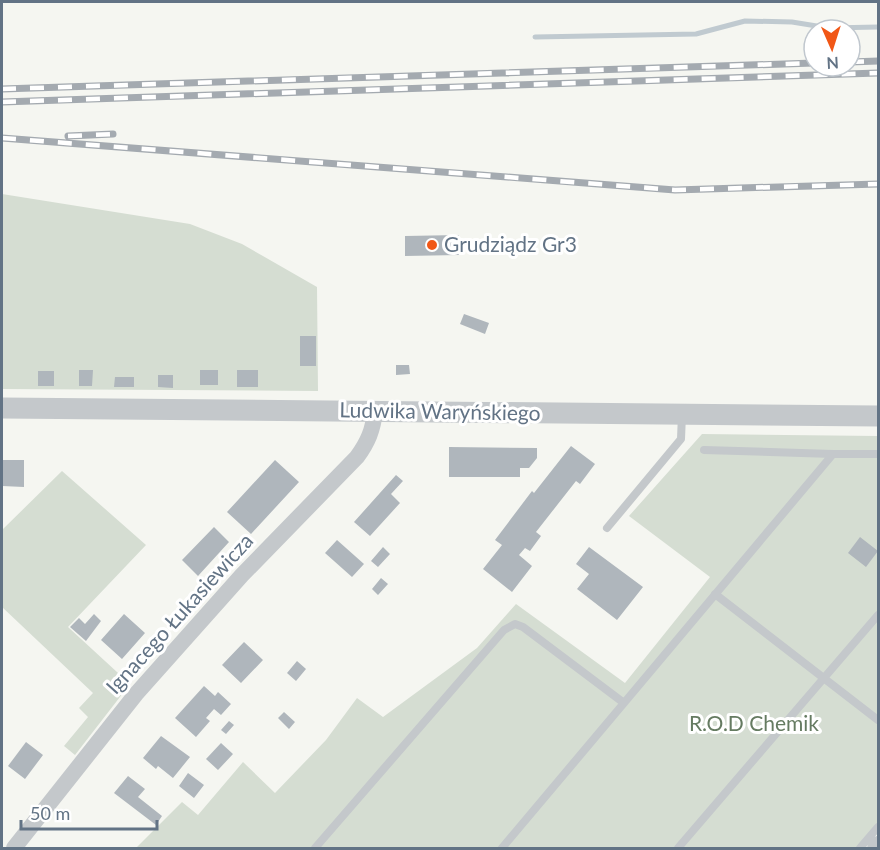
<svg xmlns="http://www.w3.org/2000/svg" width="880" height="850" font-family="Lato,sans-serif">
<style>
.green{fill:#d5ddd2}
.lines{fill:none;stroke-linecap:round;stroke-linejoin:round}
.stream{stroke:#c0cad0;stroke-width:5}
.building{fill:#afb6bc}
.service{stroke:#c4c8cb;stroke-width:8}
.minor{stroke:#c4c8cb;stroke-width:16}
.tertiary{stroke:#c4c8cb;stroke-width:21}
.rail-casing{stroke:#a4aab0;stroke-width:7}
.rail{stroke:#fff;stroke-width:4.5;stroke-dasharray:14;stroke-linecap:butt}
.poi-dot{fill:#f15716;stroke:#fff;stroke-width:2}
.labels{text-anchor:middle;stroke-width:6;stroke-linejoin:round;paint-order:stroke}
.poi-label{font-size:21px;fill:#627385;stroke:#fff;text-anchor:start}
.street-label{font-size:21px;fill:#627385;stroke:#fff}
.park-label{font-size:21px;fill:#657b61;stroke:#fff}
</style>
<rect width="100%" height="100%" fill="#f5f6f1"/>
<path class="green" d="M 2,194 L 190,224 L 242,244 L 317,287 L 318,391 L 2,389 Z
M 702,434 L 878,436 L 878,832 L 865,848 L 136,848 L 182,802 L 198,815 L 243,762 L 275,793 L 326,740 L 357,698 L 383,717 L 477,648 L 516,604 L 625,683 L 710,577 L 629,516 Z
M 62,471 L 146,545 L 68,627 L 130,684 L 75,755 L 64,746 L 88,717 L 79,708 L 93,693 L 2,607 L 2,530 Z"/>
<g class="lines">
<path class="stream" d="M 535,37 L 696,34 L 745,21 L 792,22 L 829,28 L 878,27"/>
</g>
<path class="building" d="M 459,235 L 459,255 L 405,256 L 405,236 Z
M 464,314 L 489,323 L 485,334 L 460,324 Z
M 300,336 L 316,336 L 316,366 L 300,366 Z
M 396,365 L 409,365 L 410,374 L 396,375 Z
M 79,370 L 93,370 L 92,386 L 79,386 Z
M 200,370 L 218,370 L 218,385 L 200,385 Z
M 237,370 L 258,370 L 258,387 L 237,387 Z
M 38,371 L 54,371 L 54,386 L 38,386 Z
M 158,375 L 173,375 L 173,388 L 158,387 Z
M 115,377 L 134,377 L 134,387 L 114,387 Z
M 571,446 L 595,464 L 580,484 L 576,481 L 536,532 L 541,536 L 530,551 L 525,548 L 519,555 L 532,566 L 512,592 L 483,569 L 502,545 L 495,540 L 532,491 L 534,493 Z
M 449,447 L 537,448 L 537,458 L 529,468 L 520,468 L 520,477 L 449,477 Z
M 2,460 L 24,460 L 24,487 L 2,486 Z
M 275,460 L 299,482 L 251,534 L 227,512 Z
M 396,475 L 403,481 L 391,494 L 400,503 L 370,536 L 354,522 Z
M 214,527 L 229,542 L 198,576 L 182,560 Z
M 860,537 L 878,551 L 866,567 L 848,553 Z
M 337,540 L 364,564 L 352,577 L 325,553 Z
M 383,547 L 390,554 L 378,567 L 371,561 Z
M 589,547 L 643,587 L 617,620 L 577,589 L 589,574 L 576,564 Z
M 381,578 L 388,584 L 378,595 L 372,589 Z
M 94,614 L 101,621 L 86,641 L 70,627 L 79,618 L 85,624 Z
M 124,614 L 145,633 L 122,659 L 101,640 Z
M 244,642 L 263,660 L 241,683 L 222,665 Z
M 297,661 L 306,669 L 296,681 L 287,673 Z
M 204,686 L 215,696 L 218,692 L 231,704 L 221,715 L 214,709 L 206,718 L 210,721 L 196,737 L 175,718 Z
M 284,712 L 295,722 L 289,729 L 278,718 Z
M 229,721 L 234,725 L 226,734 L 221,730 Z
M 161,736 L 190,757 L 173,778 L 158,766 L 156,769 L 143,758 Z
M 26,742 L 43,755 L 25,779 L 8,766 Z
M 221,743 L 233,754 L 218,770 L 206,759 Z
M 188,773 L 204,785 L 194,798 L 179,786 Z
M 128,776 L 145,789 L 138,797 L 162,816 L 156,825 L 114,793 Z"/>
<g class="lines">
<path class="service" d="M 833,454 L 878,454
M 607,528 L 681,439 L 682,414
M 715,594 L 878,720
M 315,848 L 504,630 L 515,624 L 523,627 L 624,703 L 833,454 L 704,450
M 502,848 L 624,703
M 678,848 L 878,615
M 860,848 L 878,827"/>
<path class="minor" d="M 14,848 L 136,694 L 242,575 L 357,457 C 368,442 373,430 375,411
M 875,848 L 878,844"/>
<path class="tertiary" d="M 2,408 L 878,416"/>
<g class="rail-casing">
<path id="rail" d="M 850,62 L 878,61
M 2,89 L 814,63
M 2,102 L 878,73
M 68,136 L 113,134
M 2,138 L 675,190 L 878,184"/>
</g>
<use href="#rail" class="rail"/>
</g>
<circle class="poi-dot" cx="432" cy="245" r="6"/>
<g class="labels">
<g class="poi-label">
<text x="444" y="252">Grudziądz Gr3</text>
</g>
<g class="street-label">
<text transform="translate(440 412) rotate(1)" y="7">Ludwika Waryńskiego</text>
<text transform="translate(180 614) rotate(-48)" y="7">Ignacego Łukasiewicza</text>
</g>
<g class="park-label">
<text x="754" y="731">R.O.D Chemik</text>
</g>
</g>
<rect width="880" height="850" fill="none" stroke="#627385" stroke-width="6"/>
<g transform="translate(832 48) rotate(177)"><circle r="28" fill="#ffffff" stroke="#c0c7ce" stroke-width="1.5"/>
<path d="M0-4.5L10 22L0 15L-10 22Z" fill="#f15716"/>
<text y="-9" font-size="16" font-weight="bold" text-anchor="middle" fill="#627385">N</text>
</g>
<path d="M21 820v9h136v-9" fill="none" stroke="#627385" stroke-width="3"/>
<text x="30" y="820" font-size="18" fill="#627385" stroke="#ffffff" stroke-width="4.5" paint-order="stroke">50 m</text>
</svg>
